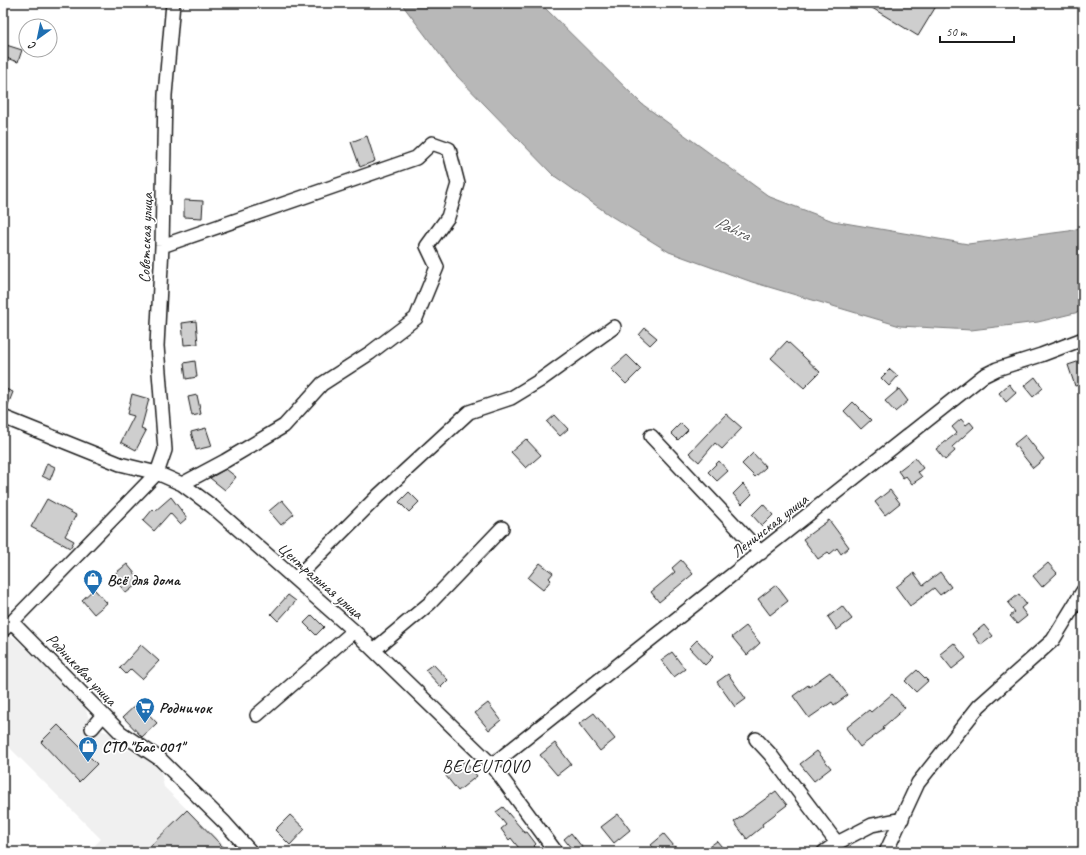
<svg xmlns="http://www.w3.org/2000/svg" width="1086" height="855" font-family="Caveat,sans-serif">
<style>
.built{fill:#f0f0f0}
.water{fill:#b8b8b8;stroke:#7a7a7a}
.building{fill:#cecece;stroke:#1c1c1c}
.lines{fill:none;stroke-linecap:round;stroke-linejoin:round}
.minor-casing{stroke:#1c1c1c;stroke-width:16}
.minor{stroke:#fff;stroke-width:13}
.labels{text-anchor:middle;stroke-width:3.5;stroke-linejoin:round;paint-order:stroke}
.street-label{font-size:16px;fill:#1c1c1c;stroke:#fff}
.poi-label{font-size:16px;font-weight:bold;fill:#1c1c1c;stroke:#fff;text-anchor:start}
.water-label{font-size:17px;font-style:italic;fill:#5a5a5a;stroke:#fff}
.quarter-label{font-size:18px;letter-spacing:1px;fill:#1c1c1c;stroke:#fff}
</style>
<rect width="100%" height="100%" fill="#fff"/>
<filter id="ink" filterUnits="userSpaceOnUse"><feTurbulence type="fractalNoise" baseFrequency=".025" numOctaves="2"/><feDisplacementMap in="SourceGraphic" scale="8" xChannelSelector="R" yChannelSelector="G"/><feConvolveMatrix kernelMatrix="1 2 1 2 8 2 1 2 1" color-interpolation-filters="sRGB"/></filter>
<g filter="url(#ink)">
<path class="built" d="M 6,634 L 16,639 L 85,707 L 92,728 L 110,733 L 124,748 L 159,764 L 164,787 L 231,852 L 90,852 L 89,851 L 101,839 L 3,741 L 3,638 Z"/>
<path class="water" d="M 401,3 L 540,3 L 642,104 L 770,197 L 833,221 L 968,244 L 1069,231 L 1083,227 L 1083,311 L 1038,322 L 971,330 L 900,326 L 752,282 L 669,252 L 611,216 L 553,175 L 453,72 Z"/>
<path class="building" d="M 864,3 L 938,3 L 918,36 Z
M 3,44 L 22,50 L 18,62 L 3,57 Z
M 367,136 L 375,161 L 360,167 L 351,142 Z
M 184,200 L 203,201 L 202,218 L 184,217 Z
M 196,321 L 198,344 L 184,345 L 182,323 Z
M 645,328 L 657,338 L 650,345 L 639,335 Z
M 787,341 L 820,372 L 804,388 L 771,358 Z
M 627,355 L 641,369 L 626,384 L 611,369 Z
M 1083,360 L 1083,384 L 1075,386 L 1068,365 Z
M 195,361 L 197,377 L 186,379 L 184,363 Z
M 890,369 L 898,376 L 889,386 L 881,378 Z
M 1035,377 L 1043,388 L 1033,397 L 1024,386 Z
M 1009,384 L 1016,393 L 1006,402 L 999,393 Z
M 3,388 L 13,392 L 6,410 L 3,409 Z
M 899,389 L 908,401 L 895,412 L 885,401 Z
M 132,394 L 149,399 L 141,429 L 146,431 L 136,450 L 121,442 L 134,416 L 127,414 Z
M 197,395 L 201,414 L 192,416 L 188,397 Z
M 853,402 L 871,420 L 861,429 L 844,411 Z
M 726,414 L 742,428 L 722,449 L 715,443 L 699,462 L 689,453 Z
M 555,415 L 568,429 L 560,436 L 547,422 Z
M 961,419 L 966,425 L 970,422 L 974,427 L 952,447 L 955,451 L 945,460 L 936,449 L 957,433 L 952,427 Z
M 681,423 L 688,430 L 678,440 L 671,433 Z
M 206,428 L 212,446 L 196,450 L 191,432 Z
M 1025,435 L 1044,459 L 1033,468 L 1014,444 Z
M 526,439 L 541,455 L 526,468 L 511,452 Z
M 753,453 L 766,467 L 755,477 L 742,464 Z
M 915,458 L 923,468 L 918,472 L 922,477 L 912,484 L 906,476 L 903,478 L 898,471 Z
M 719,461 L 728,471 L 717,481 L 708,472 Z
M 47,463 L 55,467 L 50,480 L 42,476 Z
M 226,469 L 236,477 L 225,490 L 210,478 Z
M 743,484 L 752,494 L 742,504 L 733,494 Z
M 890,490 L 900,503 L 885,515 L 875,502 Z
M 409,492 L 419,502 L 409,512 L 399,502 Z
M 171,497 L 187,518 L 180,524 L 170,513 L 154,531 L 143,521 L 153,509 L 155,511 Z
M 47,499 L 76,515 L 65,536 L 74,541 L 70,548 L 31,527 Z
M 282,500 L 294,514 L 281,525 L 269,511 Z
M 763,504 L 773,515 L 762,526 L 752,515 Z
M 829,520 L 849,547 L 841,554 L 837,548 L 830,554 L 828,552 L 818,559 L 803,539 Z
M 681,560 L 693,574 L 659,602 L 651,592 L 675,572 L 672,568 Z
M 540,563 L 553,573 L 549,578 L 551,580 L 543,590 L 528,578 Z
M 1048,563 L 1057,573 L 1042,587 L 1033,576 Z
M 127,564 L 141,581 L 126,593 L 112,576 Z
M 940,572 L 951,587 L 940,595 L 934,588 L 910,606 L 896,587 L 914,573 L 923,585 Z
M 776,585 L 788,601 L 770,615 L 758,599 Z
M 94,589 L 107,603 L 94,614 L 82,600 Z
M 1019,594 L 1026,604 L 1021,608 L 1027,616 L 1017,624 L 1010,616 L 1015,612 L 1008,603 Z
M 288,595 L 296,601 L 278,621 L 271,614 Z
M 842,606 L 852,619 L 837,630 L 828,617 Z
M 312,615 L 324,627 L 316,635 L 304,623 Z
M 984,625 L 993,636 L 981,645 L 973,634 Z
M 746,626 L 760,643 L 747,655 L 732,637 Z
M 697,640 L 713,657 L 705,665 L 689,648 Z
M 954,643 L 966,658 L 952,669 L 940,654 Z
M 141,645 L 159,661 L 142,679 L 131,669 L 126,674 L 120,668 Z
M 672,652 L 685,669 L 674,677 L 661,660 Z
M 433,664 L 448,680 L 441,687 L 425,670 Z
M 917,670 L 928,681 L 916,692 L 905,681 Z
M 830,672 L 848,695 L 834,705 L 832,702 L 809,718 L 793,696 L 808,685 L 809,687 Z
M 728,674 L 746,699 L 735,707 L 717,682 Z
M 892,694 L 905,708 L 883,727 L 884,729 L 860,747 L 846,728 L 869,710 L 871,712 Z
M 138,703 L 157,723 L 142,737 L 123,717 Z
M 488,703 L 501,720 L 489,730 L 475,713 Z
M 594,713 L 615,739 L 600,751 L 579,724 Z
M 58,725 L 97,764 L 79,782 L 41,742 Z
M 555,743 L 571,764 L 557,775 L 540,755 Z
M 817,751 L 831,768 L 814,781 L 800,764 Z
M 465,761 L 477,776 L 458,791 L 446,776 Z
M 776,791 L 787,805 L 762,824 L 763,826 L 747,839 L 734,822 Z
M 503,807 L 525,833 L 527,832 L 536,844 L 534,846 L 539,852 L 522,852 L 511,838 L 509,840 L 501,829 L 506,825 L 496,812 Z
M 187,810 L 228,852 L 144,852 Z
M 618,814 L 630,830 L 614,843 L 601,827 Z
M 290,815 L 305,829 L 290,845 L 275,830 Z
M 571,833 L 586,852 L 574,852 L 564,839 Z
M 664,834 L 679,852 L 657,852 L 651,845 Z
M 717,841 L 726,852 L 702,852 Z"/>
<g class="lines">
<g class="minor-casing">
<path id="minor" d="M 162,246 L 416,158 L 432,143 L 449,149 L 458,184 L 448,217 L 427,246 L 437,267 L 416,318 L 370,353 L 322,384 L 284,426 L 225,461 L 182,484
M 3,417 L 120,464 L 157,473 L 182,484 L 213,507 L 354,631 L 492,765 L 556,852
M 651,436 L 761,553
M 295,579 L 379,495 L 469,412 L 511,398 L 539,381 L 614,327
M 12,622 L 121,733 L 160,759 L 225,823 L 251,852
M 3,630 L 12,622 L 157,473 L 165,450 L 157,346 L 162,246 L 165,95 L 173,3
M 374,650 L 430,603 L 502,528
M 257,715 L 354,631
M 92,728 L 103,715
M 756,739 L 770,754 L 837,843
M 492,765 L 983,376 L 997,369 L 1041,355 L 1083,339
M 824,852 L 837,843 L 872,825 L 902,819
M 886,852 L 918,783 L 979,706 L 1053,640 L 1083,591"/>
</g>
<use href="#minor" class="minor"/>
</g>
</g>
<defs>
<g id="shop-pin" transform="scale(1)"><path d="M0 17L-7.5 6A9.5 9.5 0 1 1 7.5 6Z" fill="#1f6fb2" stroke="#fff"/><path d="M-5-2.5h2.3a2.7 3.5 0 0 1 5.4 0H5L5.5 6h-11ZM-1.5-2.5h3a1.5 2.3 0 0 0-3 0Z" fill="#fff"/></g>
<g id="supermarket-pin" transform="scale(1)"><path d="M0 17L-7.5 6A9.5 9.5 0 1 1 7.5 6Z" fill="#1f6fb2" stroke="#fff"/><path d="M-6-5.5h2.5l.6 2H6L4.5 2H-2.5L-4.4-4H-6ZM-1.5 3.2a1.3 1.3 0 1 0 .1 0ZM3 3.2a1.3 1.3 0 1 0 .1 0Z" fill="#fff"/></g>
</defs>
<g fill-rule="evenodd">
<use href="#shop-pin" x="93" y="579"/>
<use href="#supermarket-pin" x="145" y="707"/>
<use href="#shop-pin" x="88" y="746"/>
</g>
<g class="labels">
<g class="street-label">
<text transform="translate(145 238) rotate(-88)" y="6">Советская улица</text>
<text transform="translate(769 525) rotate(-38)" y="6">Ленинская улица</text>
<text transform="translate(321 580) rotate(41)" y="6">Центральная улица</text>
<text transform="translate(82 669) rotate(46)" y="6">Родниковая улица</text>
</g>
<g class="poi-label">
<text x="107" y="585">Всё для дома</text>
<text x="159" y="713">Родничок</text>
<text x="102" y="752">СТО "Бас 001"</text>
</g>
<g class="water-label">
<text transform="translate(733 228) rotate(24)" y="6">Pahra</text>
</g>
<g class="quarter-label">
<text x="486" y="772">BELEUTOVO</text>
</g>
</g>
<rect width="1086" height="855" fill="none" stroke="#fff" stroke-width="16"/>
<rect x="8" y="8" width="1070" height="839" fill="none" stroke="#1c1c1c" stroke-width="1.5" filter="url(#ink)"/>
<g transform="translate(38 38) rotate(213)"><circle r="19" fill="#ffffff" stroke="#a4a4a4"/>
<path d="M0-3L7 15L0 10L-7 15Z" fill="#1f6fb2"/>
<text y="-6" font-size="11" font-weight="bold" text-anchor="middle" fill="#1c1c1c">С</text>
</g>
<path d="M940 36v6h74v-6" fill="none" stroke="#1c1c1c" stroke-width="2"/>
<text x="946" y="36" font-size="12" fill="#1c1c1c" stroke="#ffffff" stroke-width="3" paint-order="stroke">50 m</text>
</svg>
